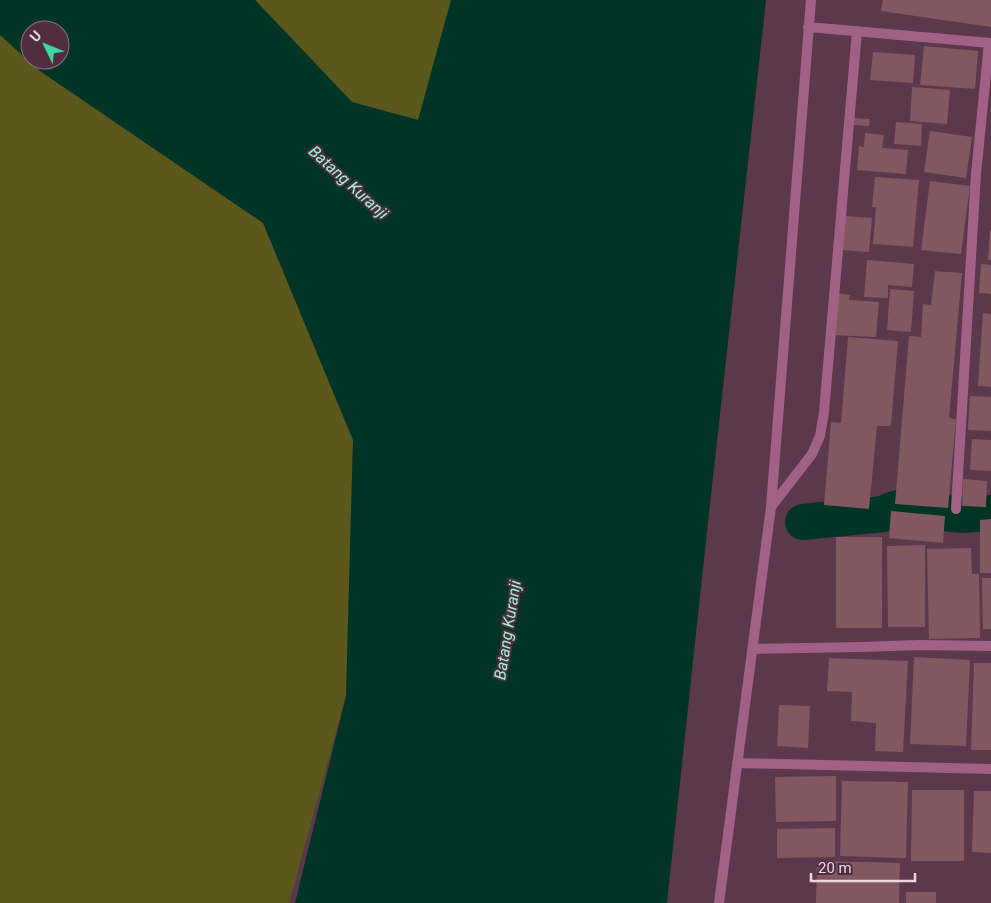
<svg xmlns="http://www.w3.org/2000/svg" width="991" height="903" font-family="Roboto,sans-serif">
<style>
.green{fill:#5b581b}
.water{fill:#003424;fill-rule:evenodd}
.lines{fill:none;stroke-linecap:round;stroke-linejoin:round}
.canal{stroke:#003424;stroke-width:36}
.building{fill:#825860}
.minor{stroke:#a16184;stroke-width:10}
.labels{text-anchor:middle;stroke-width:4;stroke-linejoin:round;paint-order:stroke}
.water-label{font-size:16px;font-style:italic;fill:#98fad2;stroke:#502e41}
</style>
<rect width="100%" height="100%" fill="#5b384b"/>
<path class="green" d="M 255,0 L 451,0 L 419,120 L 352,102 Z
M 0,35 L 40,71 L 263,223 L 353,440 L 346,696 L 289,903 L 0,903 Z"/>
<path class="water" d="M 0,0 L 255,0 L 352,102 L 418,120 L 451,0 L 766,0 L 708,522 L 667,903 L 295,903 L 346,696 L 353,440 L 263,223 L 40,71 L 0,35 ZM 30,30 L 60,30 L 60,60 L 30,60 Z"/>
<g class="lines">
<path class="canal" d="M 803,522 L 884,514 L 891,510 L 898,508 L 963,515 L 991,513"/>
</g>
<path class="building" d="M 883,0 L 991,0 L 991,27 L 881,11 Z
M 924,46 L 978,51 L 975,89 L 920,85 Z
M 873,52 L 915,55 L 913,83 L 870,80 Z
M 912,87 L 950,90 L 947,124 L 910,121 Z
M 854,118 L 870,119 L 869,126 L 854,125 Z
M 896,122 L 922,124 L 921,146 L 894,144 Z
M 930,131 L 972,137 L 966,178 L 924,172 Z
M 865,133 L 884,135 L 882,148 L 908,150 L 906,174 L 857,170 L 859,146 L 864,147 Z
M 875,177 L 919,180 L 913,247 L 873,244 L 876,207 L 872,207 Z
M 930,181 L 970,186 L 961,254 L 921,250 Z
M 844,216 L 872,218 L 869,252 L 841,250 Z
M 990,230 L 991,230 L 991,260 L 988,260 Z
M 867,260 L 914,264 L 912,287 L 888,285 L 888,298 L 864,297 Z
M 981,264 L 991,265 L 991,294 L 979,293 Z
M 935,271 L 962,273 L 949,418 L 956,419 L 948,508 L 895,504 L 909,336 L 921,337 L 923,304 L 931,305 Z
M 890,289 L 914,291 L 911,332 L 887,330 Z
M 836,293 L 850,295 L 849,300 L 879,302 L 876,337 L 832,335 Z
M 983,313 L 991,314 L 991,387 L 978,386 Z
M 848,337 L 898,341 L 891,426 L 877,426 L 869,509 L 824,505 L 831,422 L 841,423 Z
M 970,396 L 991,397 L 991,431 L 968,430 Z
M 972,439 L 991,440 L 991,471 L 970,470 Z
M 963,479 L 987,481 L 986,507 L 962,506 Z
M 891,511 L 945,516 L 943,543 L 889,538 Z
M 991,519 L 991,573 L 980,573 L 980,520 Z
M 836,537 L 882,537 L 882,628 L 836,628 Z
M 925,545 L 925,627 L 888,627 L 887,546 Z
M 971,548 L 972,574 L 979,574 L 980,638 L 929,639 L 927,549 Z
M 982,578 L 991,578 L 991,629 L 983,629 Z
M 914,657 L 970,660 L 966,746 L 910,744 Z
M 829,658 L 908,661 L 903,752 L 875,751 L 876,723 L 851,721 L 852,692 L 827,691 Z
M 974,663 L 991,663 L 991,750 L 971,750 Z
M 779,705 L 810,706 L 808,748 L 777,746 Z
M 836,776 L 836,821 L 776,822 L 775,777 Z
M 842,781 L 908,782 L 906,858 L 840,856 Z
M 912,790 L 964,790 L 964,861 L 911,861 Z
M 974,791 L 991,791 L 991,853 L 972,852 Z
M 835,828 L 835,857 L 777,858 L 777,829 Z
M 817,861 L 900,863 L 899,903 L 816,903 Z
M 906,892 L 936,892 L 936,903 L 906,903 Z"/>
<g class="lines">
<path class="minor" d="M 808,27 L 991,43
M 771,507 L 812,454 L 820,436 L 824,412 L 857,31
M 956,509 L 976,174 L 989,43
M 752,649 L 860,647 L 920,645 L 991,646
M 737,763 L 991,769
M 719,903 L 771,507 L 811,0"/>
</g>
<g class="labels">
<g class="water-label">
<text transform="translate(349 182) rotate(42)" y="6">Batang Kuranji</text>
<text transform="translate(507 630) rotate(-81)" y="6">Batang Kuranji</text>
</g>
</g>
<g transform="translate(45 45) rotate(313)"><circle r="24" fill="#502e41" stroke="#8f7181"/>
<path d="M0-4L9 19L0 12L-9 19Z" fill="#3fd4a2"/>
<text y="-8" font-size="14" font-weight="bold" text-anchor="middle" fill="#edd6e2">U</text>
</g>
<path d="M811 873v8h104v-8" fill="none" stroke="#edd6e2" stroke-width="2.5"/>
<text x="818" y="873" font-size="15" fill="#edd6e2" stroke="#502e41" stroke-width="4" paint-order="stroke">20 m</text>
</svg>
